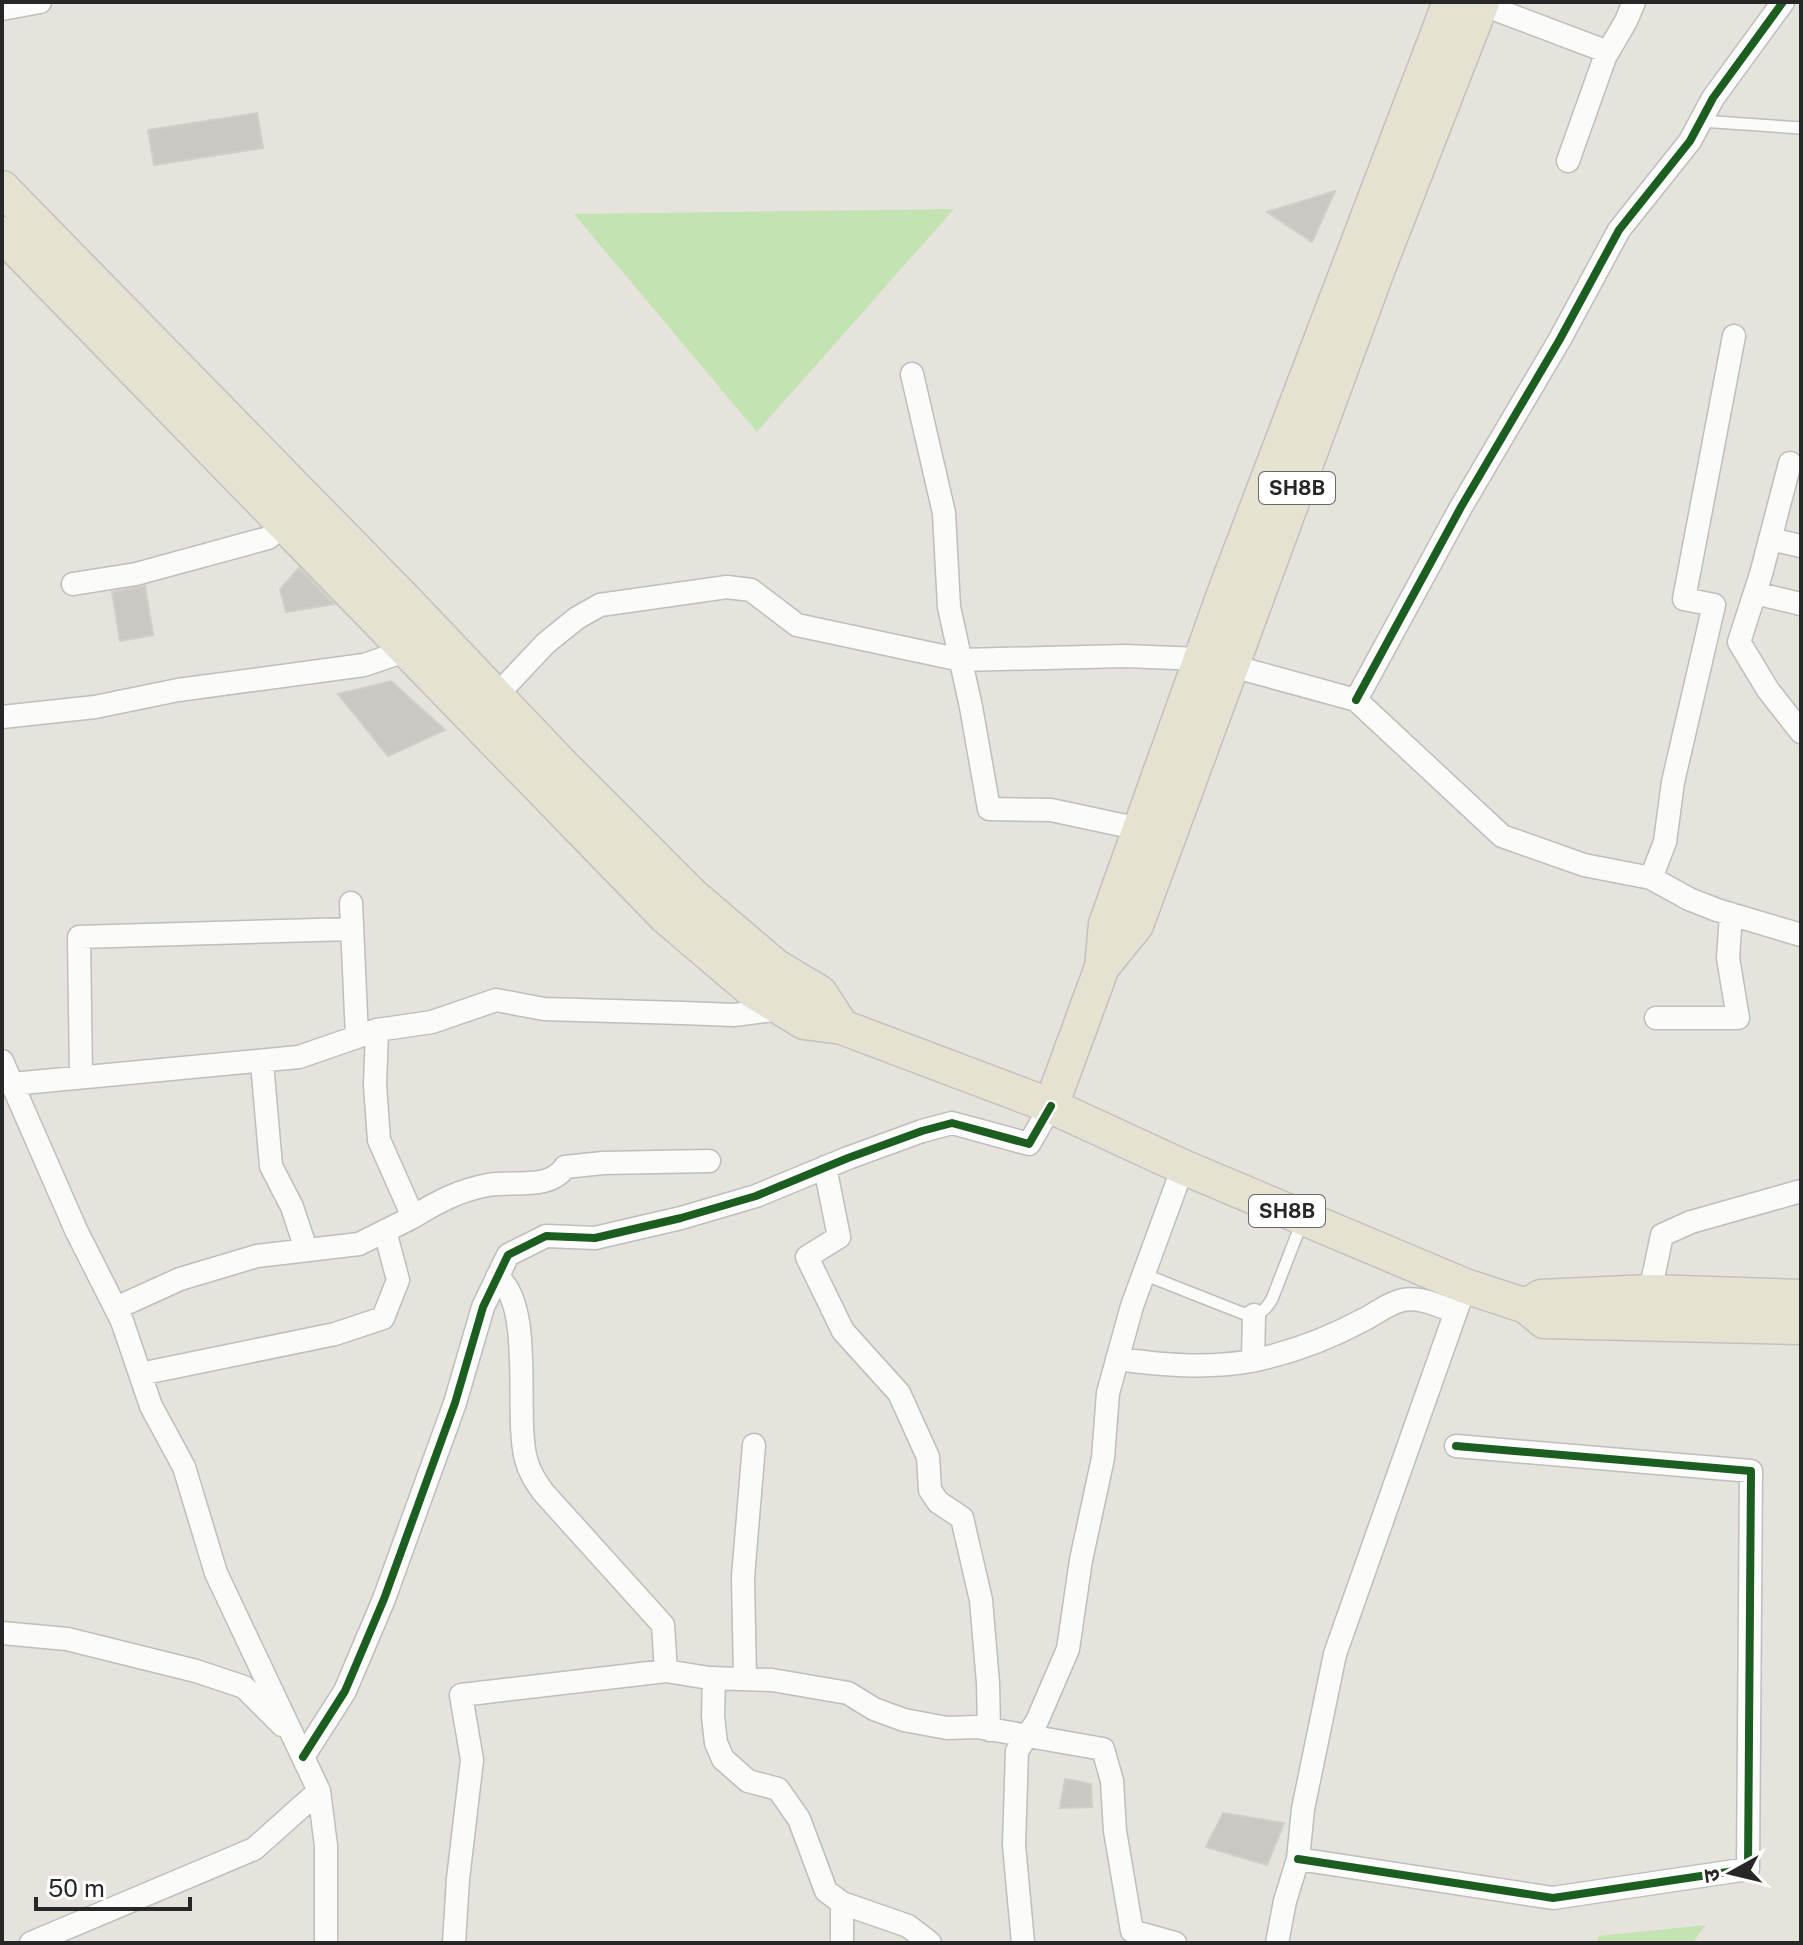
<svg xmlns="http://www.w3.org/2000/svg" width="1803" height="1945" font-family="'Public Sans','Noto Sans Devanagari',sans-serif">
<style>
.green{fill:#c4e3b3}
.building{fill:#cbc8c3;stroke:#d1cec8;stroke-width:2}
.lines{fill:none;stroke-linecap:round;stroke-linejoin:round}
.service-casing{stroke:#bfbebe;stroke-width:14}
.minor-casing{stroke:#bfbebe;stroke-width:25}
.primary-casing{stroke:#c3c1bf;stroke-width:37}
.service{stroke:#fbfbfa;stroke-width:11}
.minor{stroke:#fbfbfa;stroke-width:22}
.primary{stroke:#e6e2d1;stroke-width:34}
.cycleway-casing{stroke:#fff;stroke-width:13}
.cycleway{stroke:#1b5e20;stroke-width:8}
.labels{text-anchor:middle;stroke-width:7;stroke-linejoin:round;paint-order:stroke}
.shield{fill:#fff;stroke:#686868;stroke-width:2}
.shield-label{font-size:20px;font-weight:bold;fill:#272727}
</style>
<rect width="100%" height="100%" fill="#e6e2dc"/>
<path class="green" d="M 954,209 L 757,432 L 574,214 Z
M 1706,1925 L 1692,1943 L 1597,1943 L 1599,1936 Z"/>
<path class="building" d="M 257,113 L 263,148 L 154,165 L 148,130 Z
M 1335,191 L 1312,242 L 1267,212 Z
M 299,568 L 334,604 L 286,612 L 280,589 Z
M 145,586 L 153,635 L 120,641 L 112,592 Z
M 391,681 L 445,730 L 388,756 L 338,694 Z
M 1065,1779 L 1091,1784 L 1092,1807 L 1060,1808 Z
M 1223,1813 L 1284,1823 L 1267,1865 L 1206,1847 Z"/>
<g class="lines">
<g class="service-casing">
<path id="service" d="M 1701,121 L 1801,128
M 1143,1274 L 1242,1313 C 1258,1316 1264,1313 1272,1299 L 1302,1222"/>
</g>
<g class="minor-casing">
<path id="minor" d="M 1481,4 L 1608,52
M 2,9 L 40,2
M 1568,161 L 1605,57 L 1626,21 L 1634,2
M 912,374 L 944,513 L 949,607 L 971,707 L 989,809 L 1051,810 L 1140,829
M 1790,463 L 1761,574 L 1739,642 L 1768,690 L 1801,732
M 1770,539 L 1801,546
M 73,584 L 136,574 L 268,538 L 285,524
M 1755,593 L 1801,604
M 1232,666 L 1356,700 L 1502,836 L 1584,865 L 1651,878 L 1689,899 L 1717,910 L 1801,935
M 496,696 L 546,643 L 577,618 L 600,605 L 727,587 L 751,590 L 797,625 L 961,660 L 1125,656 L 1201,659
M 1356,700 L 1461,507 L 1560,339 L 1619,230 L 1690,141 L 1713,98 L 1783,2
M 2,717 L 95,707 L 178,690 L 364,665 L 408,650 L 416,643
M 1651,878 L 1665,842 L 1673,782 L 1714,605 L 1684,599 L 1734,336
M 351,903 L 357,1037
M 1656,1018 L 1738,1018 L 1728,958 L 1731,914
M 2,1061 L 76,1230 L 122,1321 L 151,1406 L 184,1467 L 216,1573 L 319,1791 L 326,1846 L 326,1943
M 262,1063 L 271,1166 L 292,1207 L 306,1249
M 81,1077 L 79,937 L 351,929
M 12,1084 L 299,1057 L 377,1030 L 432,1022 L 496,1000 L 544,1009 L 682,1013 L 734,1015 L 781,1009
M 825,1167 L 839,1237 L 807,1257 L 843,1331 L 899,1393 L 928,1457 L 930,1490 L 938,1502 L 962,1518 L 981,1600 L 988,1683 L 989,1730
M 413,1217 C 437,1202 460,1190 488,1185 C 513,1180 549,1191 565,1167 L 603,1163 L 709,1161
M 497,1277 C 535,1305 514,1415 526,1459 C 529,1472 536,1482 543,1492 L 663,1625 L 666,1671
M 1650,1292 L 1662,1235 L 1691,1222 L 1801,1191
M 116,1308 L 180,1279 L 257,1256 L 359,1244 L 413,1217 L 379,1140 L 375,1085 L 377,1030
M 1117,1359 C 1163,1365 1206,1369 1251,1361 C 1290,1353 1330,1338 1365,1319 C 1378,1312 1389,1303 1403,1300 C 1420,1296 1441,1307 1456,1312
M 1253,1360 L 1254,1315
M 140,1374 L 335,1334 L 383,1318 L 398,1280 L 385,1231
M 2,1633 L 67,1639 L 196,1671 L 244,1687 L 282,1725
M 714,1678 L 713,1716 L 716,1743 L 723,1759 L 748,1781 L 778,1789 L 799,1819 L 826,1891 L 842,1903 L 908,1926 L 930,1943
M 745,1679 L 743,1577 L 754,1445
M 303,1757 L 345,1691 L 384,1599 L 455,1403 L 483,1307 L 508,1255 L 546,1236 L 595,1238 L 681,1218 L 756,1196 L 848,1158 L 922,1131 L 952,1123 L 1029,1144 L 1051,1106
M 1298,1859 L 1553,1898 L 1748,1869 L 1751,1471 L 1456,1446
M 842,1903 L 842,1943
M 31,1943 L 254,1849 L 319,1791
M 454,1943 L 458,1879 L 472,1760 L 461,1695 L 666,1671 L 709,1678 L 772,1680 L 848,1693 L 874,1709 L 904,1720 L 947,1728 L 977,1727 L 1103,1749 L 1112,1781 L 1115,1831 L 1132,1931 L 1175,1943
M 1023,1943 L 1014,1845 L 1017,1751 L 1037,1721 L 1068,1649 L 1081,1560 L 1103,1458 L 1108,1393 L 1132,1306 L 1183,1167
M 1277,1943 L 1285,1901 L 1298,1859 L 1303,1809 L 1335,1654 L 1465,1286"/>
</g>
<g class="primary-casing">
<path id="primary" d="M 2,188 L 405,600 L 563,766 L 693,896 L 775,966 L 820,993 L 842,1027
M 2,234 L 666,917 L 753,991 L 804,1022 L 842,1027 L 1051,1106 L 1183,1167 L 1465,1286 L 1526,1306 L 1544,1321 L 1801,1327
M 1102,967 L 1136,925 L 1377,271 L 1482,2
M 1051,1106 L 1102,967 L 1106,924 L 1226,589 L 1450,2
M 1526,1306 L 1541,1297 L 1650,1292 L 1801,1297"/>
</g>
<use href="#service" class="service"/>
<use href="#minor" class="minor"/>
<use href="#primary" class="primary"/>
<g class="cycleway-casing">
<path id="cycleway" d="M 1356,700 L 1461,507 L 1560,339 L 1619,230 L 1690,141 L 1713,98 L 1783,2
M 303,1757 L 345,1691 L 384,1599 L 455,1403 L 483,1307 L 508,1255 L 546,1236 L 595,1238 L 681,1218 L 756,1196 L 848,1158 L 922,1131 L 952,1123 L 1029,1144 L 1051,1106
M 1298,1859 L 1553,1898 L 1748,1869 L 1751,1471 L 1456,1446"/>
</g>
<use href="#cycleway" class="cycleway"/>
</g>
<g class="labels">
<g class="shield">
<rect x="1259" y="472" width="76" height="32" rx="6"/>
<rect x="1249" y="1195" width="76" height="32" rx="6"/>
</g>
<g class="shield-label">
<text x="1297" y="495">SH8B</text>
<text x="1287" y="1218">SH8B</text>
</g>
</g>
<rect width="1803" height="1945" fill="none" stroke="#272727" stroke-width="8"/>
<g transform="translate(1731 1873) rotate(262)" stroke="#ffffff" stroke-width="6" paint-order="stroke">
<path d="M0-6L14 30L0 20L-14 30Z" fill="#272727"/>
<text y="-12" font-size="22" font-weight="bold" text-anchor="middle" fill="#272727">उ</text>
</g>
<path d="M36 1897v12h154v-12" fill="none" stroke="#272727" stroke-width="4"/>
<text x="48" y="1897" font-size="24" fill="#272727" stroke="#ffffff" stroke-width="6" paint-order="stroke">50 m</text>
</svg>
